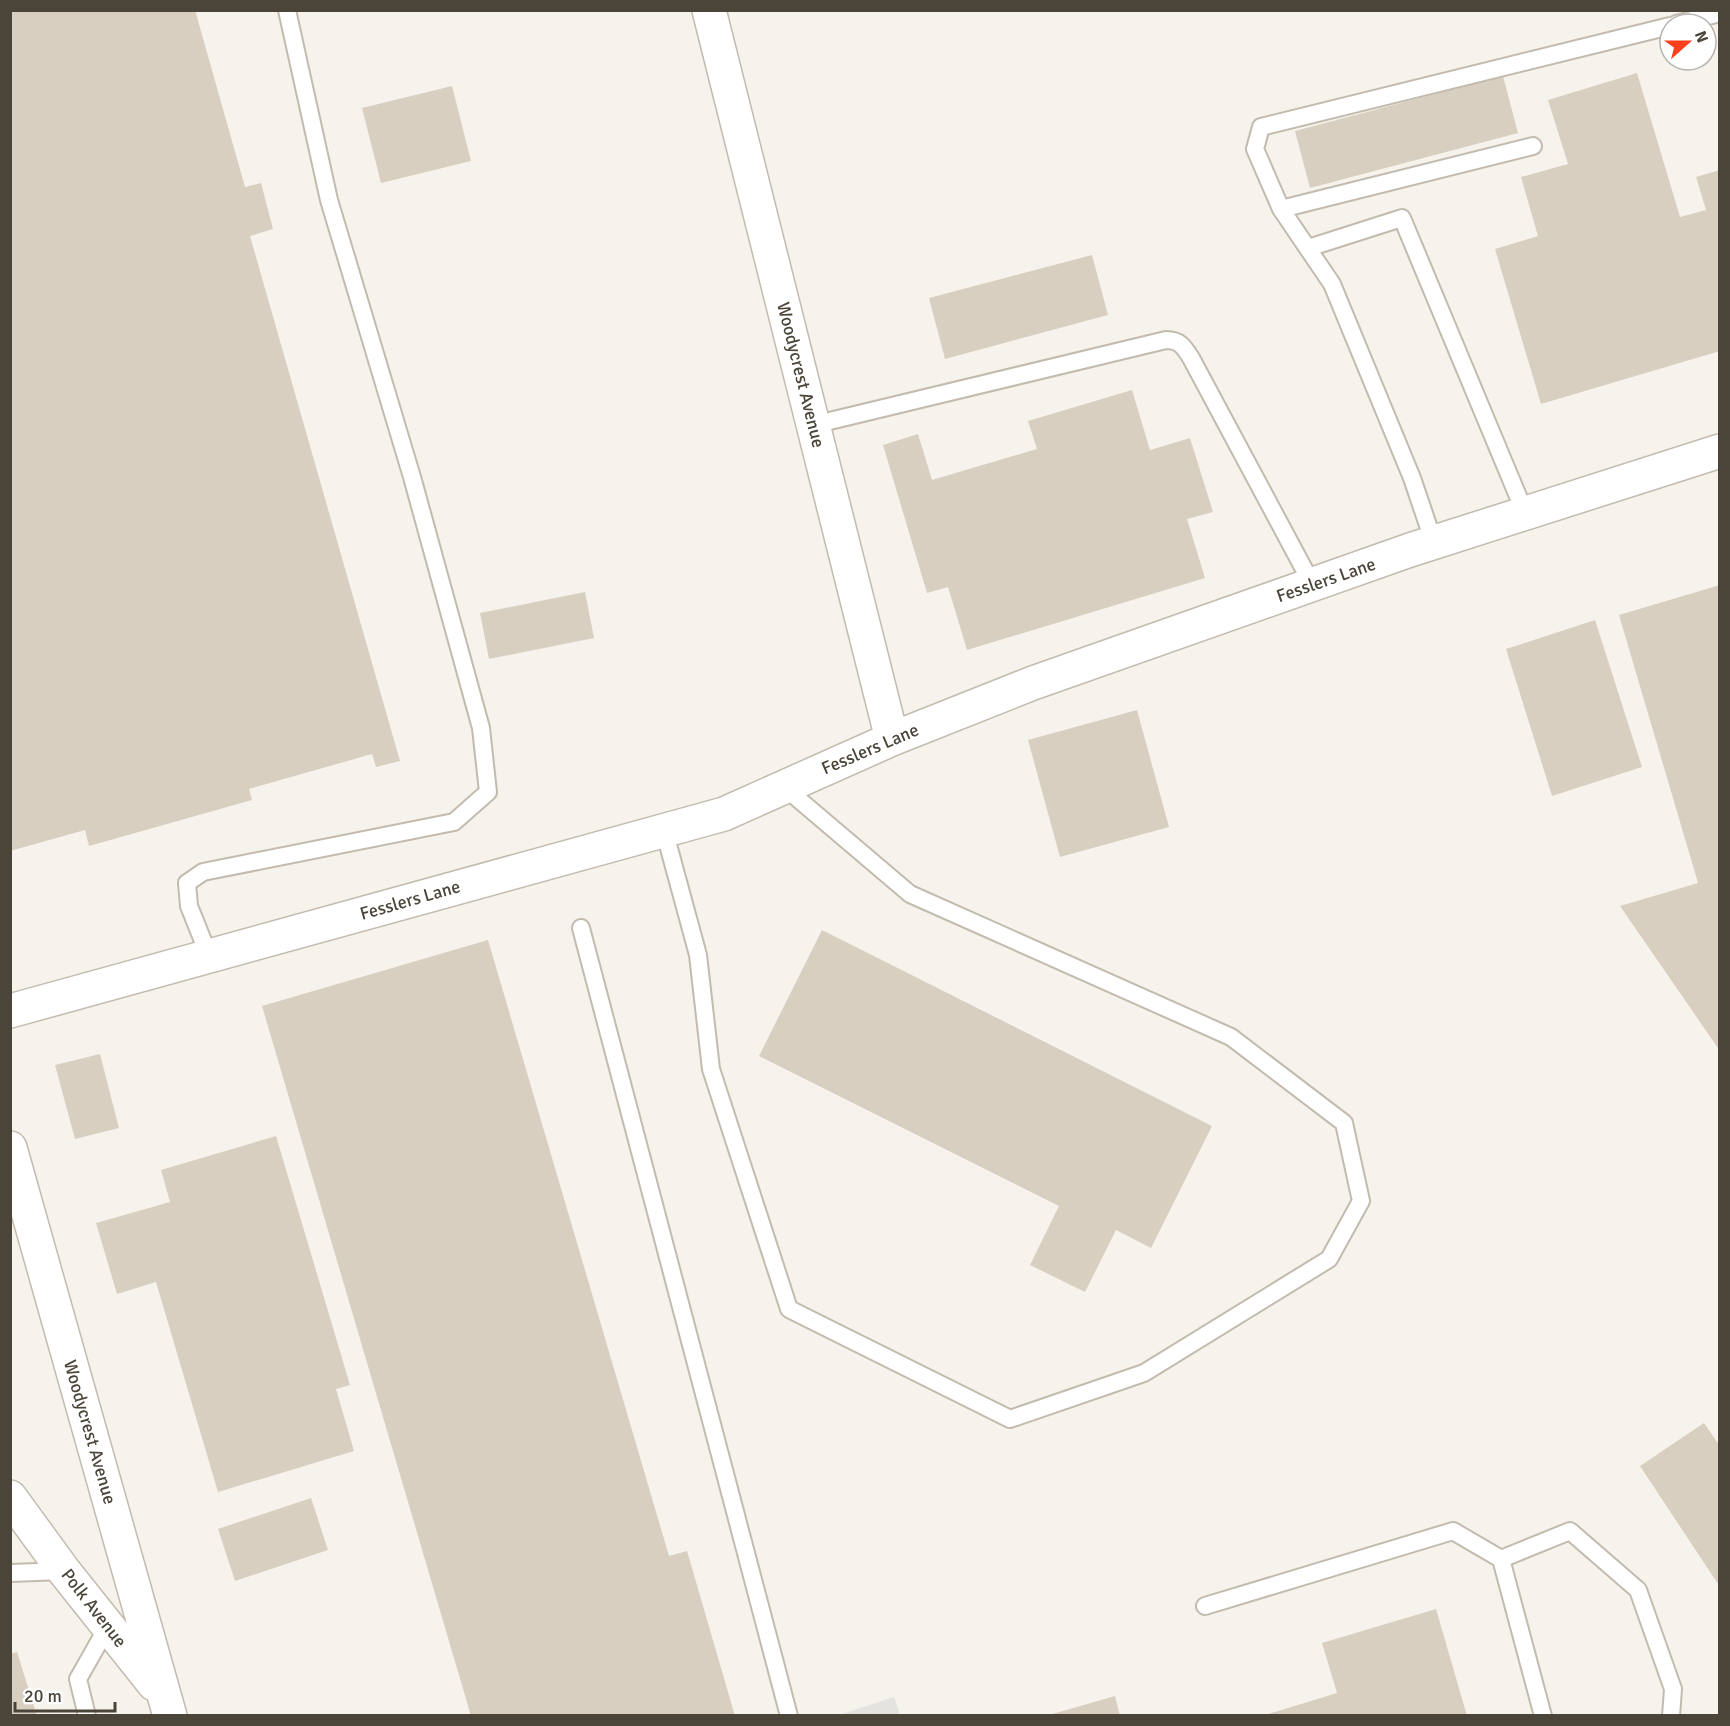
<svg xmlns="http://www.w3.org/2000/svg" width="1730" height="1726" font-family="Signika,sans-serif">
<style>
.parking{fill:#e5e3e0}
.building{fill:#d8cfc1}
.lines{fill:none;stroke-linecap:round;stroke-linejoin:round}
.service-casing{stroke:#c2bbae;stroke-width:20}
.minor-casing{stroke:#c2bbae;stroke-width:36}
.service{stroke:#fff;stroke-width:16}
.minor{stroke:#fff;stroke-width:33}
.labels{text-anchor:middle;stroke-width:6;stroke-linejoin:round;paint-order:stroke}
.street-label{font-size:18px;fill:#4b4439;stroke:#fff}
</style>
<rect width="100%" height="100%" fill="#f6f3ec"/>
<path class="parking" d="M 894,1697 L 900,1715 L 839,1715 Z"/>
<path class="building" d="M 10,10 L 195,10 L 245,187 L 261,183 L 273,229 L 250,236 L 400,761 L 376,767 L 372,754 L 249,789 L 252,800 L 89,846 L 85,830 L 10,851 Z
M 1637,73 L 1680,217 L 1706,210 L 1696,177 L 1720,170 L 1720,351 L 1541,404 L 1495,249 L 1538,236 L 1521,177 L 1568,164 L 1548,100 Z
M 1503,76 L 1518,133 L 1310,188 L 1295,131 Z
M 452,86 L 471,161 L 381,183 L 362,108 Z
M 1092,255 L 1108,315 L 945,359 L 929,298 Z
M 1132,390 L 1150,450 L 1190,438 L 1213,512 L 1187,519 L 1205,578 L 967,650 L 948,587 L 927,593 L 883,445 L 918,434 L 932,480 L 1037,449 L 1028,421 Z
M 1720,585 L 1720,1051 L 1620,906 L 1698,883 L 1619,615 Z
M 585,592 L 594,638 L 489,659 L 480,613 Z
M 1595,620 L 1642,767 L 1552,796 L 1506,649 Z
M 1137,710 L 1169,827 L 1060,857 L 1028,740 Z
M 822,930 L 1212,1126 L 1151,1248 L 1116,1230 L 1085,1292 L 1030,1265 L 1059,1206 L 759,1056 Z
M 488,940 L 669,1556 L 687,1551 L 735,1716 L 471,1716 L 262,1006 Z
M 100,1054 L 119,1128 L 75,1139 L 55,1065 Z
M 276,1136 L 350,1385 L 336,1389 L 354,1451 L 218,1492 L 156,1282 L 117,1294 L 96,1223 L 170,1202 L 161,1170 Z
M 1704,1423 L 1720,1446 L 1720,1587 L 1640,1466 Z
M 311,1498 L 328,1550 L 235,1581 L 218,1529 Z
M 1436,1609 L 1467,1716 L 1262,1716 L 1337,1693 L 1322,1643 Z
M 17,1652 L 37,1716 L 10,1716 L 10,1654 Z
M 1115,1696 L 1120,1716 L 1049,1716 L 1049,1715 Z"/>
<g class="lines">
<g class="service-casing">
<path id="service" d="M 1676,24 L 1720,13
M 1281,209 L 1533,146
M 1308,248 L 1402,218 L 1525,513
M 813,425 L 1166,340 C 1180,340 1184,347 1191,358 L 1312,584
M 1434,543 L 1412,478 L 1332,284 L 1281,209 L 1255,149 L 1261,127 L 1670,26
M 664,830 L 698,955 L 711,1069 L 789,1309 L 1010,1419 L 1144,1373 L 1329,1259 L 1361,1201 L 1344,1123 L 1231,1037 L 910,894 L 784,787
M 581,928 L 789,1716
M 209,956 L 189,906 L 187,883 L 203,872 L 454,822 L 488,792 L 481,728 L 412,477 L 329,200 L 287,10
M 1501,1559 L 1570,1531 L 1638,1590 L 1673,1689 L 1671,1716
M 10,1573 L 64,1571
M 1205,1606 L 1453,1531 L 1501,1559 L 1543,1716
M 87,1716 L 78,1679 L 108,1626"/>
</g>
<g class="minor-casing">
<path id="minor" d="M 709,10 L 892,739
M 10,1011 L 724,814 L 892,739 L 1033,683 L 1410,550 L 1720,451
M 10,1148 L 170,1716
M 10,1497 L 64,1571 L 154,1684"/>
</g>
<use href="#service" class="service"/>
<use href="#minor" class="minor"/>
</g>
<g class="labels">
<g class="street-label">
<text transform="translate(801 375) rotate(76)" y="6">Woodycrest Avenue</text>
<text transform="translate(1326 580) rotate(-19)" y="6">Fesslers Lane</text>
<text transform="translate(870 749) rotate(-23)" y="6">Fesslers Lane</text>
<text transform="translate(410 900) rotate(-16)" y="6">Fesslers Lane</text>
<text transform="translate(90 1432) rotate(74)" y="6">Woodycrest Avenue</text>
<text transform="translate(94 1608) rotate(52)" y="6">Polk Avenue</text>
</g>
</g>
<rect width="1730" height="1726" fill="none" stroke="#4b4439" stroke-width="24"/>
<g transform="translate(1688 42) rotate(69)"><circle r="28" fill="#ffffff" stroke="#b7b4b0" stroke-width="1.5"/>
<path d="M0-4.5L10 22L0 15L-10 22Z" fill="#fc3f1d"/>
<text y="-9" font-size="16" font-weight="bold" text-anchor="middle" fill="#4b4439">N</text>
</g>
<path d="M15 1702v9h100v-9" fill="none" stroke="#4b4439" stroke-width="3"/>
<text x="24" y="1702" font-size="18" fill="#4b4439" stroke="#ffffff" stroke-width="4.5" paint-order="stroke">20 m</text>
</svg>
